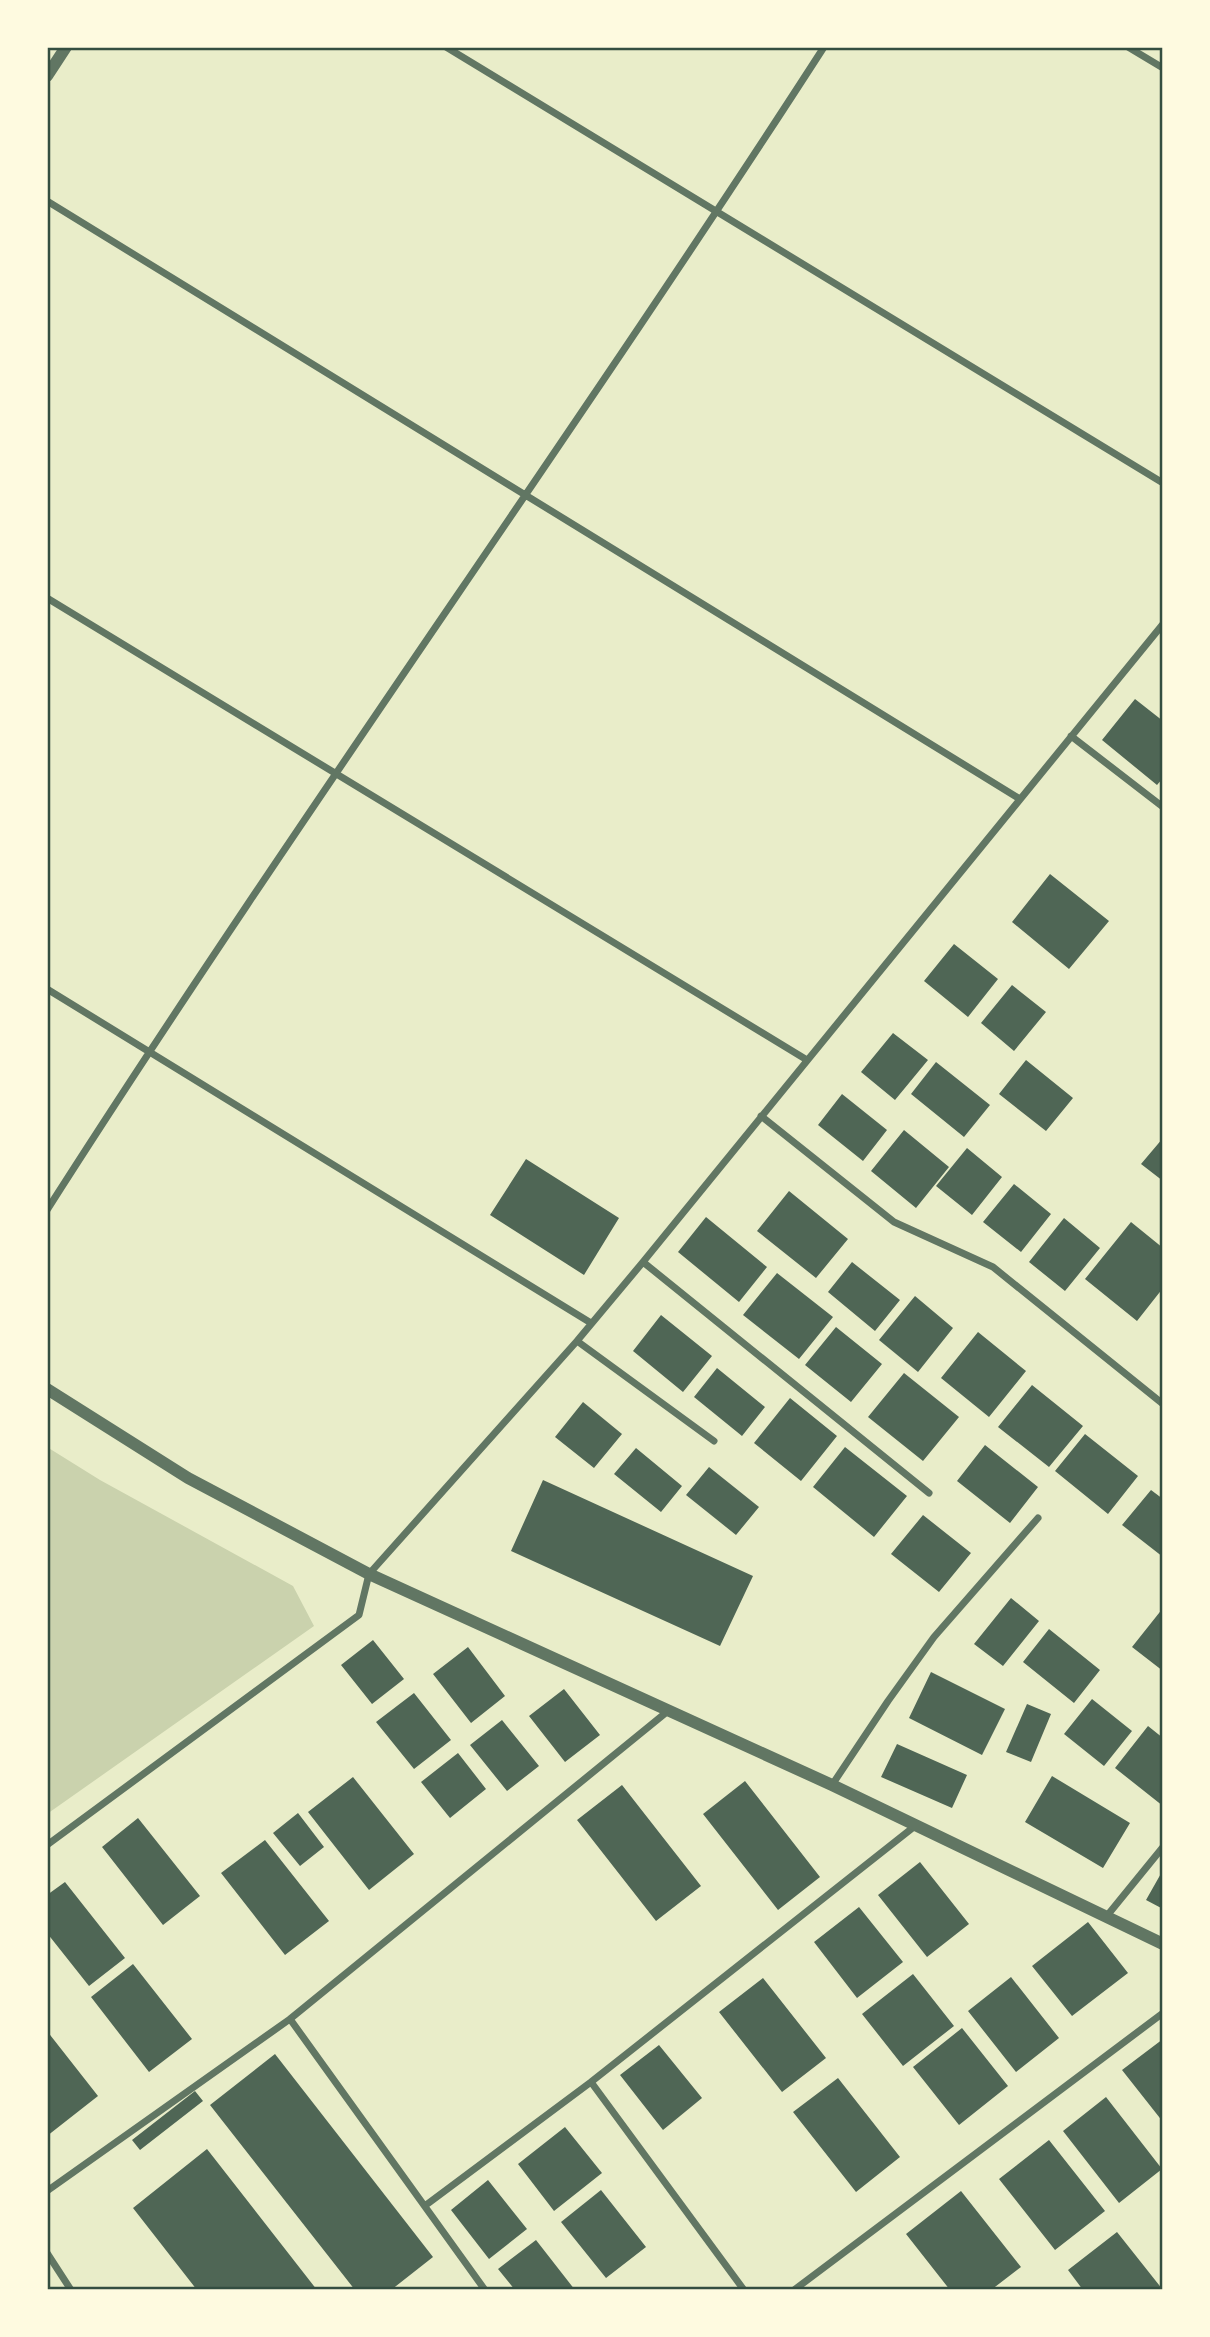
<svg xmlns="http://www.w3.org/2000/svg" width="1210" height="2337" font-family="'IBM Plex Sans',sans-serif">
<style>
.green{fill:#cad2ad}
.building{fill:#4f6655}
.lines{fill:none;stroke-linecap:round;stroke-linejoin:round}
.minor{stroke:#617663;stroke-width:7}
.tertiary{stroke:#617663;stroke-width:12}
.neatline{fill:none;stroke:#344e41;stroke-width:2.5}
</style>
<rect width="100%" height="100%" fill="#e9edc9"/>
<path class="green" d="M 47,1447 L 100,1480 L 293,1586 L 314,1626 L 47,1814 Z"/>
<path class="building" d="M 1135,699 L 1163,721 L 1163,778 L 1157,785 L 1102,740 Z
M 1050,874 L 1109,921 L 1069,969 L 1012,922 Z
M 954,944 L 998,979 L 968,1017 L 924,981 Z
M 1012,985 L 1046,1012 L 1014,1051 L 981,1023 Z
M 893,1033 L 928,1060 L 895,1100 L 861,1072 Z
M 1026,1060 L 1073,1098 L 1046,1131 L 999,1094 Z
M 936,1062 L 990,1105 L 964,1137 L 911,1094 Z
M 842,1094 L 887,1130 L 863,1161 L 818,1125 Z
M 904,1130 L 949,1167 L 916,1208 L 871,1171 Z
M 1163,1138 L 1163,1181 L 1141,1164 Z
M 967,1148 L 1002,1177 L 972,1215 L 936,1186 Z
M 526,1159 L 619,1218 L 584,1275 L 490,1215 Z
M 1014,1184 L 1051,1214 L 1021,1252 L 983,1222 Z
M 789,1191 L 848,1239 L 816,1278 L 757,1231 Z
M 706,1217 L 767,1267 L 739,1302 L 678,1252 Z
M 1064,1218 L 1100,1248 L 1065,1291 L 1029,1262 Z
M 1131,1222 L 1163,1248 L 1163,1288 L 1137,1321 L 1085,1279 Z
M 852,1262 L 900,1300 L 875,1331 L 828,1292 Z
M 777,1273 L 833,1317 L 799,1359 L 743,1315 Z
M 915,1296 L 953,1328 L 918,1372 L 879,1340 Z
M 661,1315 L 712,1356 L 683,1392 L 633,1351 Z
M 836,1327 L 882,1364 L 851,1402 L 805,1365 Z
M 978,1332 L 1026,1371 L 989,1417 L 941,1378 Z
M 717,1368 L 765,1407 L 742,1436 L 694,1397 Z
M 904,1373 L 959,1417 L 923,1461 L 868,1417 Z
M 1032,1385 L 1083,1426 L 1049,1467 L 998,1427 Z
M 790,1398 L 837,1436 L 801,1481 L 754,1443 Z
M 583,1402 L 622,1434 L 594,1468 L 555,1437 Z
M 1085,1434 L 1138,1476 L 1108,1514 L 1055,1471 Z
M 985,1445 L 1038,1487 L 1010,1523 L 957,1481 Z
M 845,1447 L 907,1496 L 874,1537 L 813,1487 Z
M 636,1448 L 682,1486 L 661,1512 L 614,1474 Z
M 709,1467 L 759,1507 L 736,1535 L 686,1495 Z
M 543,1480 L 753,1576 L 720,1646 L 511,1551 Z
M 1151,1490 L 1163,1499 L 1163,1557 L 1122,1525 Z
M 923,1515 L 971,1553 L 939,1592 L 891,1554 Z
M 1011,1598 L 1039,1621 L 1003,1666 L 974,1644 Z
M 1163,1608 L 1163,1671 L 1132,1647 Z
M 1049,1629 L 1100,1670 L 1074,1703 L 1023,1662 Z
M 373,1640 L 404,1679 L 372,1704 L 341,1665 Z
M 468,1647 L 505,1696 L 471,1723 L 433,1674 Z
M 931,1672 L 1005,1709 L 982,1755 L 909,1718 Z
M 564,1689 L 600,1735 L 565,1762 L 529,1716 Z
M 414,1693 L 451,1740 L 414,1769 L 376,1722 Z
M 1092,1699 L 1132,1731 L 1104,1766 L 1064,1734 Z
M 1027,1704 L 1051,1714 L 1031,1762 L 1006,1752 Z
M 502,1720 L 539,1766 L 507,1791 L 470,1745 Z
M 1148,1726 L 1163,1738 L 1163,1806 L 1115,1768 Z
M 897,1744 L 967,1775 L 952,1808 L 881,1777 Z
M 458,1753 L 486,1789 L 450,1818 L 421,1782 Z
M 1052,1776 L 1130,1823 L 1103,1868 L 1025,1822 Z
M 353,1777 L 414,1854 L 369,1890 L 308,1812 Z
M 745,1781 L 820,1877 L 778,1910 L 703,1814 Z
M 622,1785 L 701,1886 L 656,1921 L 577,1820 Z
M 298,1813 L 324,1847 L 300,1866 L 273,1833 Z
M 138,1818 L 200,1896 L 163,1925 L 102,1847 Z
M 265,1840 L 329,1921 L 285,1955 L 221,1873 Z
M 920,1862 L 969,1924 L 927,1957 L 878,1895 Z
M 1163,1870 L 1163,1909 L 1146,1900 Z
M 65,1882 L 125,1958 L 89,1986 L 47,1933 L 47,1895 Z
M 859,1907 L 903,1962 L 857,1998 L 814,1942 Z
M 1088,1922 L 1128,1973 L 1072,2016 L 1032,1966 Z
M 133,1964 L 192,2039 L 149,2072 L 91,1997 Z
M 913,1974 L 954,2026 L 903,2066 L 862,2014 Z
M 1011,1977 L 1059,2038 L 1016,2072 L 968,2011 Z
M 763,1978 L 826,2058 L 782,2092 L 719,2012 Z
M 962,2028 L 1008,2086 L 959,2125 L 913,2067 Z
M 47,2031 L 98,2096 L 47,2136 Z
M 1163,2039 L 1163,2122 L 1122,2070 Z
M 659,2045 L 702,2098 L 663,2130 L 620,2075 Z
M 275,2054 L 433,2257 L 391,2290 L 355,2290 L 210,2105 Z
M 838,2078 L 900,2157 L 856,2192 L 793,2112 Z
M 195,2091 L 203,2101 L 140,2150 L 132,2140 Z
M 1106,2097 L 1162,2169 L 1119,2203 L 1063,2131 Z
M 565,2127 L 602,2173 L 554,2211 L 518,2164 Z
M 1049,2140 L 1105,2211 L 1055,2250 L 999,2179 Z
M 207,2149 L 317,2290 L 197,2290 L 133,2208 Z
M 488,2180 L 527,2229 L 489,2259 L 451,2210 Z
M 601,2190 L 646,2247 L 606,2278 L 561,2222 Z
M 961,2191 L 1021,2267 L 991,2290 L 950,2290 L 906,2234 Z
M 1117,2232 L 1163,2290 L 1083,2290 L 1068,2270 Z
M 536,2240 L 575,2290 L 515,2290 L 498,2269 Z"/>
<g class="lines">
<path class="minor" d="M 446,47 L 1163,483
M 1128,47 L 1163,68
M 47,201 L 1020,799
M 47,598 L 807,1060
M 1071,736 L 1163,807
M 47,989 L 591,1323
M 761,1116 L 894,1222 L 993,1267 L 1163,1404
M 47,1210 C 298,817 571,439 824,47
M 643,1262 L 929,1493
M 577,1341 L 714,1441
M 832,1785 L 888,1701 L 934,1637 L 1038,1518
M 47,1845 L 359,1615 L 369,1574 L 577,1341 L 643,1262 L 1163,624
M 1106,1917 L 1163,1847
M 290,2019 L 668,1711
M 591,2082 L 744,2290
M 47,2191 L 290,2019 L 485,2290
M 426,2205 L 591,2082 L 915,1826
M 47,2253 L 71,2290
M 794,2290 L 1163,2013"/>
<path class="tertiary" d="M 47,76 L 66,47
M 47,1389 L 188,1478 L 369,1574 L 832,1785 L 1163,1944"/>
</g>
<rect width="1210" height="2337" fill="none" stroke="#fefae0" stroke-width="98"/>
<rect x="49" y="49" width="1112" height="2239" class="neatline"/>
</svg>
